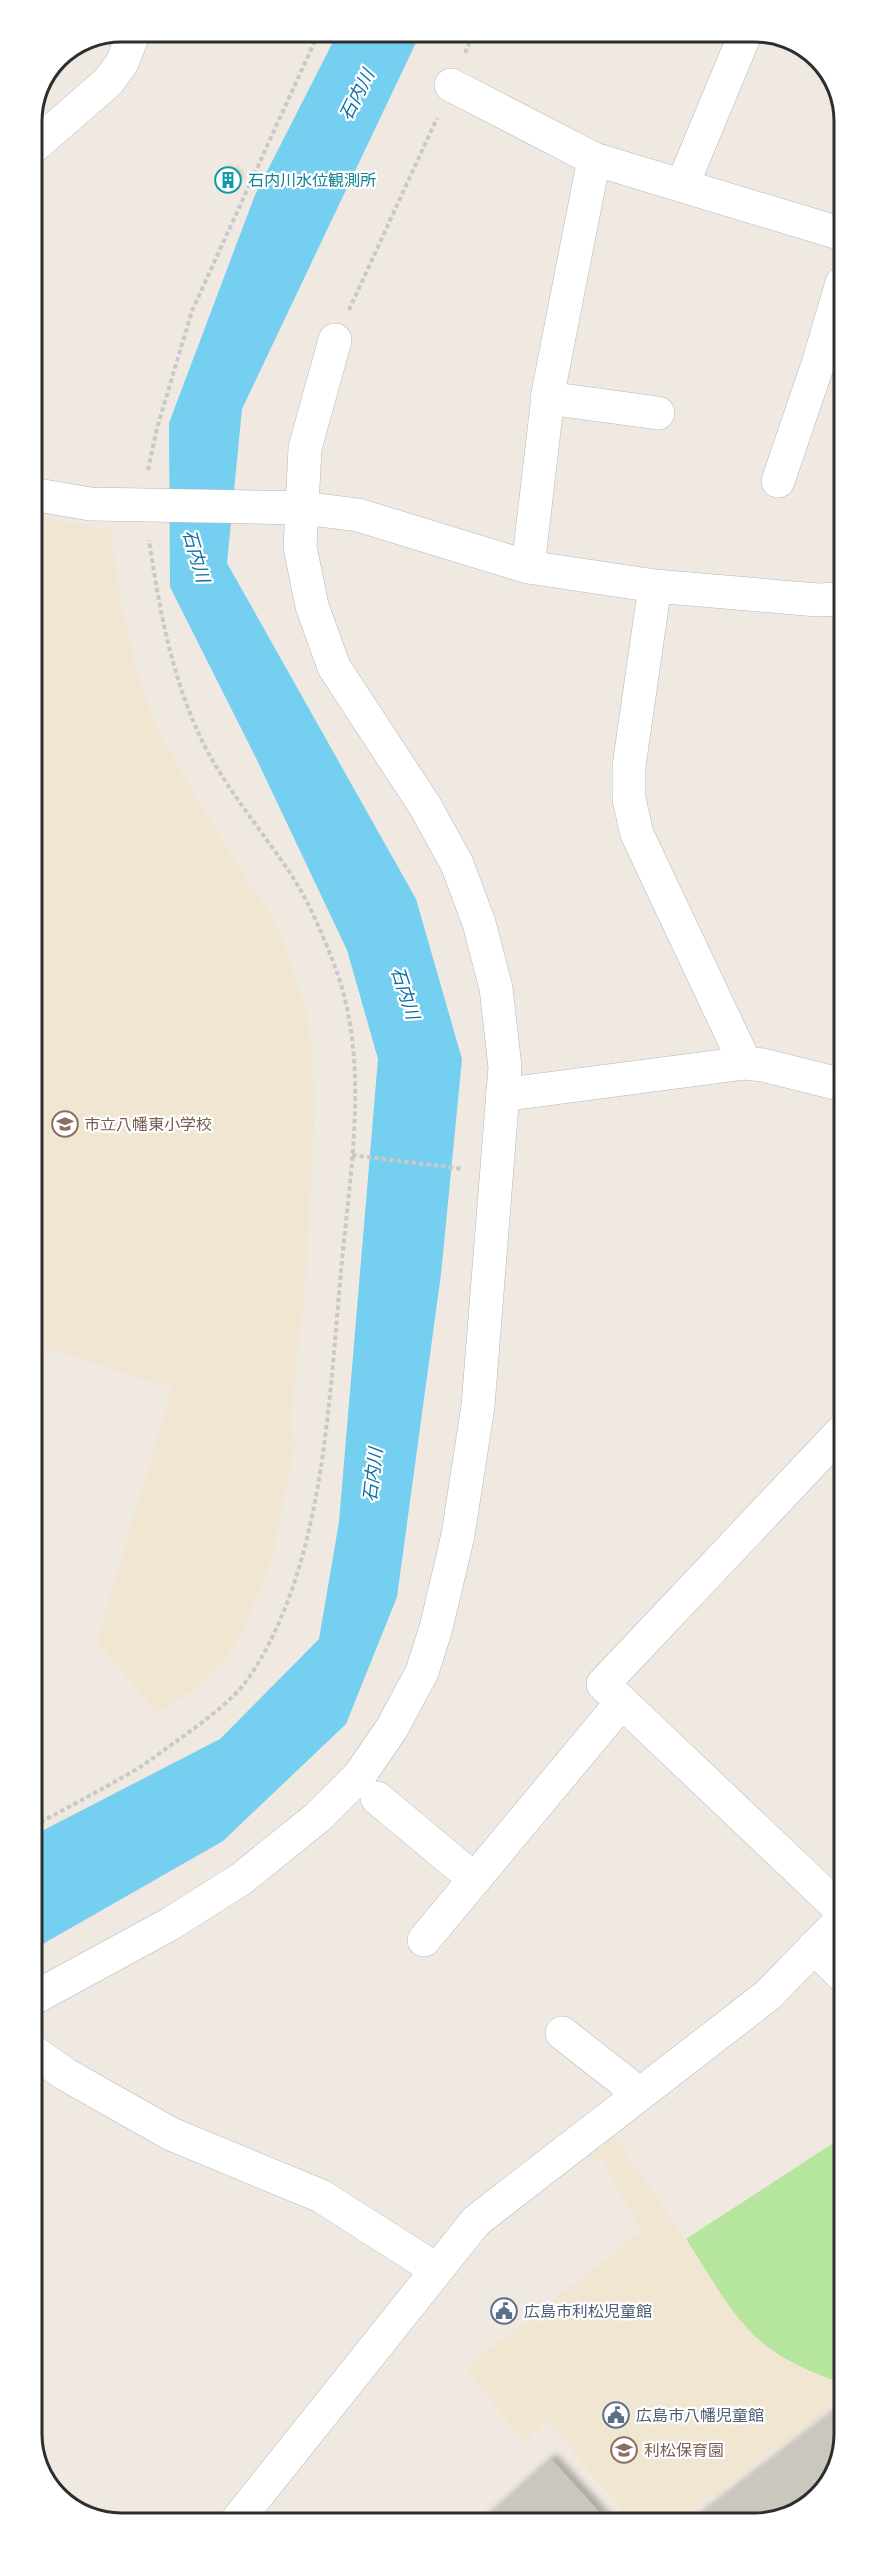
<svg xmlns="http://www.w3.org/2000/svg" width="876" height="2555" font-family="'Nunito Sans','Noto Sans JP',sans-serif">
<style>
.education{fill:#f0e6d1}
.green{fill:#b6e59e}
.water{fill:#75cff0}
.building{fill:#cbc7bf;filter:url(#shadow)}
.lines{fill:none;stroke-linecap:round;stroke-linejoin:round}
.street-casing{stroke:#b4b7c1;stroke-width:34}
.path{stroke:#c9c9c9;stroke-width:4;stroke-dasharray:4.5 3;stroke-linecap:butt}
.street{stroke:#fff;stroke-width:33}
.labels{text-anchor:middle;stroke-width:4.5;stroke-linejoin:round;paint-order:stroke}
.culture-label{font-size:16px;fill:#0d838f;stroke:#fff;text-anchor:start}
.education-label{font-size:16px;fill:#785e54;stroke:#fff;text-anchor:start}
.service-label{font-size:16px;fill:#4e5e75;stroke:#fff;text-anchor:start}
.water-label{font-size:18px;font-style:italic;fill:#0d6fa3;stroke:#fff}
.rim{fill:none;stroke:#2e2e2e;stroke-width:3}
</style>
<defs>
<filter id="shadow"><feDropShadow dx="5.5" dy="-5.5" stdDeviation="3" flood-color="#0004"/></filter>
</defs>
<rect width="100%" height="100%" fill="#efe9e1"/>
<path class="education" d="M 32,515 L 110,530 L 121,604 L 136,668 L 158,730 L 203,809 L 250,885 L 266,905 L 277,926 L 286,947 L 307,1015 L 313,1055 L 314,1128 L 306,1273 L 290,1428 L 295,1445 L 271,1561 L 241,1636 L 217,1669 L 198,1687 L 157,1713 L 97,1641 L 172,1388 L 33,1344 Z
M 613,2134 L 742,2323 L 757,2339 L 783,2359 L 844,2387 L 844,2398 L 678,2521 L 630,2521 L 547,2420 L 524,2443 L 466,2368 L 642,2231 L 602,2160 L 583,2157 Z"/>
<path class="green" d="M 844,2136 L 844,2383 L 843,2384 C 812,2372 782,2361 757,2338 C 728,2311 708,2272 686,2239 Z"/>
<path class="water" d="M 338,32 L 421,32 L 242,409 L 227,563 L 416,899 L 462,1059 L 441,1274 L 397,1597 L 346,1724 L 223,1841 L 34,1949 L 34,1835 L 220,1739 L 319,1639 L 339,1522 L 378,1059 L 347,950 L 256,758 L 170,587 L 169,423 L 255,195 Z"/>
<path class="building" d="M 224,173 L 236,177 L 233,188 L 221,184 Z
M 844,2404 L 844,2434 L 826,2489 L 778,2521 L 692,2521 Z
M 551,2459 L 607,2521 L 481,2522 Z"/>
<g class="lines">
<g class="street-casing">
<path id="street" d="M 451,85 L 594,159 L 842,234
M 32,148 L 108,82 L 122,63 L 134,32
M 682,186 L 746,32
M 547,398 L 658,413
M 778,481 L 818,364 L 842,283
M 32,494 L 90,504 L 303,508 L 358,515 L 528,567 L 655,586 L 817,600 L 842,599
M 528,567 L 549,388 L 594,159
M 655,586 L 629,766 L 629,799 L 637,834 L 745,1063
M 502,1095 L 745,1063 L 763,1065 L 843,1085
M 843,1430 L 603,1684 L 844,1913
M 377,1798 L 474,1879
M 424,1940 L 622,1702
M 814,1947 L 844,1977
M 34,1998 L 170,1924 L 241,1879 L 318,1817 L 359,1776 L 392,1728 L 422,1672 L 436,1628 L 458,1535 L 478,1406 L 505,1067 L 496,988 L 479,923 L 457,864 L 425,806 L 334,667 L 312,606 L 300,547 L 305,448 L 335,340
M 562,2033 L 640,2094
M 34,2052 L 65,2074 L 171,2134 L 321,2196 L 437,2270
M 235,2523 L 476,2221 L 768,1995 L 844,1917"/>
</g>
<path class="path" d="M 465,53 L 474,32
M 349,310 L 437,118
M 148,470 L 157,428 L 192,311 L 319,32
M 352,1155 L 463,1169
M 34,1826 C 68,1807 103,1789 137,1769 C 153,1759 169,1746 185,1735 C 208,1718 234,1700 250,1676 C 324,1565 329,1401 341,1271 C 350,1170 372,1056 332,959 C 320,928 305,894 286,867 C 256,823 220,781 198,732 C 170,670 159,606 149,540"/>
<use href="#street" class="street"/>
</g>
<defs>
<g id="building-ring" transform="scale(1.35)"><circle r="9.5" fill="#fff" stroke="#0f9aa8" stroke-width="1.5"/><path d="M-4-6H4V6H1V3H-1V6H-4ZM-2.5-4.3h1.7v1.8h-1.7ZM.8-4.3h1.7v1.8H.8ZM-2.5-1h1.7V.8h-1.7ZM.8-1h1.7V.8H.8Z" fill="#0f9aa8"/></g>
<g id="school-ring" transform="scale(1.35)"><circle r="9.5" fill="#fff" stroke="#8d6e63" stroke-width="1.5"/><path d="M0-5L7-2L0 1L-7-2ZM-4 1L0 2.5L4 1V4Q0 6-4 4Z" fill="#8d6e63"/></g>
<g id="civic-ring" transform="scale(1.35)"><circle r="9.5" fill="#fff" stroke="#5c6f8a" stroke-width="1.5"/><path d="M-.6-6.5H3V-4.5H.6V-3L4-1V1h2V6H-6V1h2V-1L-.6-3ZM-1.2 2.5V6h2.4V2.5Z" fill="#5c6f8a"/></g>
</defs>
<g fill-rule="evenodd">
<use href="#building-ring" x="228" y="180"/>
<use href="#school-ring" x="65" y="1124"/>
<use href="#civic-ring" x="504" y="2311"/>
<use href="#civic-ring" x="616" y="2415"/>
<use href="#school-ring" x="624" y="2450"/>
</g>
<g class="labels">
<g class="culture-label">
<text x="248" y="186">石内川水位観測所</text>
</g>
<g class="education-label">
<text x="84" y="1130">市立八幡東小学校</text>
<text x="644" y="2456">利松保育園</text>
</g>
<g class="service-label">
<text x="524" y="2317">広島市利松児童館</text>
<text x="636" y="2421">広島市八幡児童館</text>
</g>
<g class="water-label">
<text transform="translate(357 95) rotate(-63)" y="6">石内川</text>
<text transform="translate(196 556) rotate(74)" y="6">石内川</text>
<text transform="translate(405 993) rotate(72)" y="6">石内川</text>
<text transform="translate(373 1475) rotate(-83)" y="6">石内川</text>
</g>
</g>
<path d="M0 0H876V2555H0ZM121 42H755A79 79 0 0 1 834 121V2434A79 79 0 0 1 755 2513H121A79 79 0 0 1 42 2434V121A79 79 0 0 1 121 42Z" fill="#fff" fill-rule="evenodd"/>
<path class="rim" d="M121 42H755A79 79 0 0 1 834 121V2434A79 79 0 0 1 755 2513H121A79 79 0 0 1 42 2434V121A79 79 0 0 1 121 42Z"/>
</svg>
